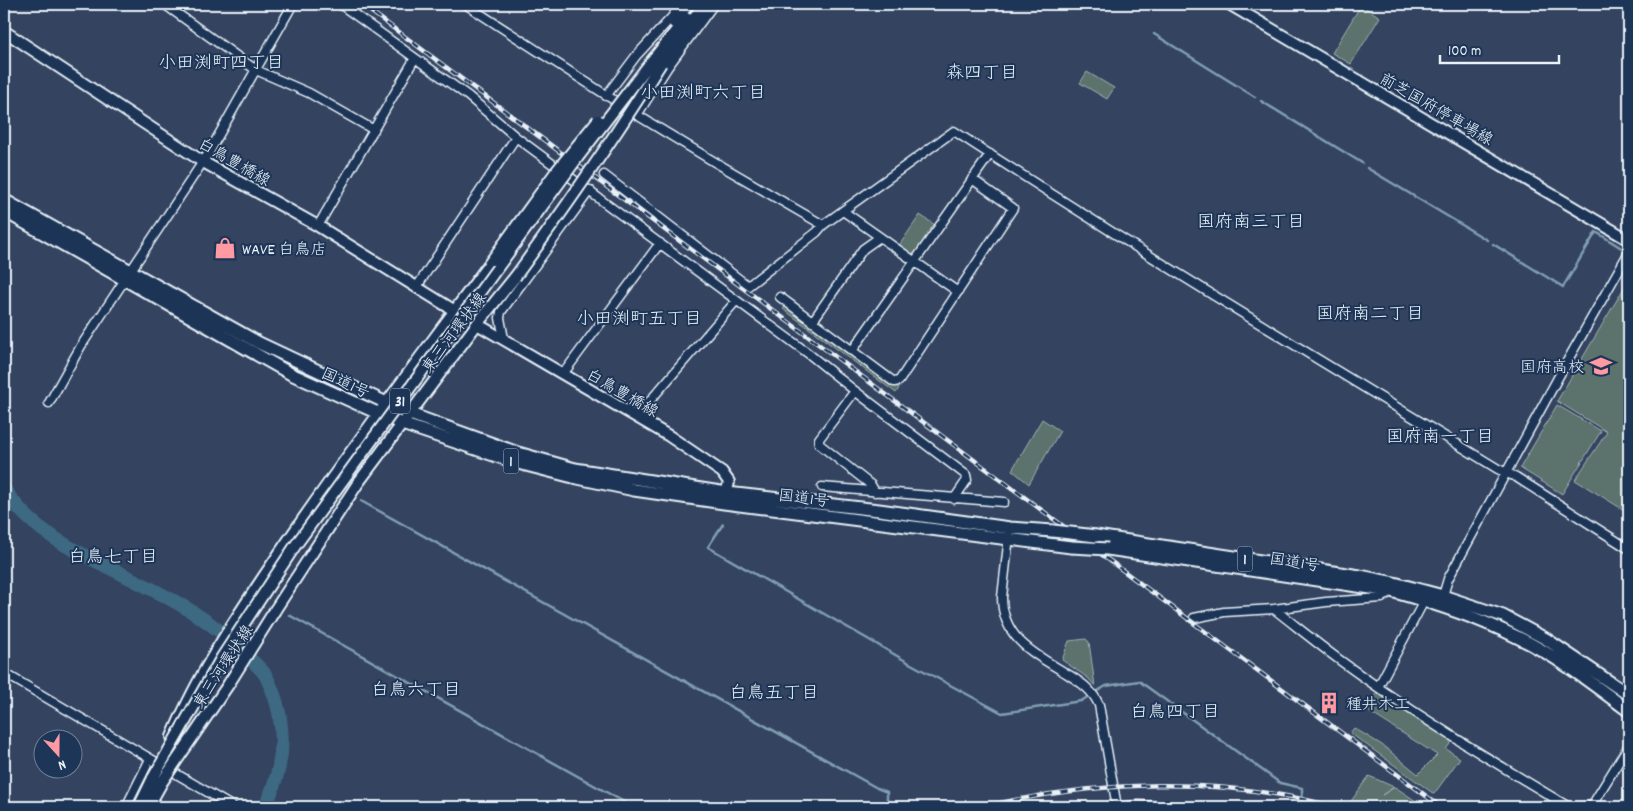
<svg xmlns="http://www.w3.org/2000/svg" width="1633" height="811" font-family="Dekko,'Klee One',sans-serif">
<style>
.green{fill:#5b726d;stroke:#a2b2b2}
.lines{fill:none;stroke-linecap:round;stroke-linejoin:round}
.stream{stroke:#819fb2;stroke-width:2.5}
.river{stroke:#3d6983;stroke-width:14}
.minor-casing{stroke:#e8f1f8;stroke-width:11}
.major-casing{stroke:#e8f1f8;stroke-width:14}
.highway-casing{stroke:#e8f1f8;stroke-width:15}
.minor{stroke:#1d3557;stroke-width:8}
.major{stroke:#1d3557;stroke-width:10}
.highway{stroke:#1d3557;stroke-width:11}
.rail-casing{stroke:#e8f1f8;stroke-width:4.5}
.rail{stroke:#1d3557;stroke-width:2.5;stroke-dasharray:8;stroke-linecap:butt}
.major-bridge-casing{stroke:#e8f1f8;stroke-width:14;stroke-linecap:butt}
.highway-bridge-casing{stroke:#e8f1f8;stroke-width:15;stroke-linecap:butt}
.major-bridge{stroke:#1d3557;stroke-width:10}
.highway-bridge{stroke:#1d3557;stroke-width:11}
.labels{text-anchor:middle;stroke-width:4;stroke-linejoin:round;paint-order:stroke}
.shield{fill:#1d3557;stroke:#abb9c8;stroke-width:1}
.shield-label{font-size:15px;font-weight:bold;fill:#e8f1f8}
.street-label{font-size:16px;fill:#e8f1f8;stroke:#1d3557}
.poi-label{font-size:16px;fill:#e8f1f8;stroke:#1d3557;text-anchor:start}
.neighbourhood-label{font-size:18px;fill:#e8f1f8;stroke:#1d3557}
</style>
<rect width="100%" height="100%" fill="#344360"/>
<filter id="ink" filterUnits="userSpaceOnUse"><feTurbulence type="fractalNoise" baseFrequency=".02" numOctaves="2"/><feDisplacementMap in="SourceGraphic" scale="10" xChannelSelector="R" yChannelSelector="G"/><feConvolveMatrix kernelMatrix="1 2 1 2 8 2 1 2 1" color-interpolation-filters="sRGB"/></filter>
<g filter="url(#ink)">
<path class="green" d="M 1361,5 L 1380,17 L 1351,64 L 1332,53 Z
M 1087,72 L 1114,88 L 1107,99 L 1080,83 Z
M 920,215 L 935,225 L 913,257 L 898,247 Z
M 1628,281 L 1629,501 L 1624,510 L 1575,480 L 1607,432 L 1557,401 Z
M 787,305 L 899,388 L 896,393 L 783,309 Z
M 1557,405 L 1601,431 L 1562,494 L 1520,468 Z
M 1042,419 L 1060,431 L 1029,484 L 1012,470 Z
M 1086,639 L 1089,642 L 1095,686 L 1088,678 L 1062,660 L 1069,641 Z
M 1378,691 L 1407,712 L 1454,739 L 1446,749 L 1460,758 L 1434,794 L 1350,733 L 1354,728 L 1382,745 L 1418,774 L 1437,755 L 1366,710 Z
M 1369,776 L 1394,787 L 1382,795 L 1395,787 L 1425,807 L 1376,807 L 1371,802 L 1375,807 L 1361,807 L 1349,804 Z"/>
<g class="lines">
<path class="stream" d="M 1154,34 L 1255,97
M 1261,101 L 1362,163
M 1367,168 L 1487,240
M 1493,244 L 1563,287 L 1596,232 L 1623,249
M 361,501 L 877,788 L 887,792 L 887,804 L 901,807
M 723,524 L 708,547 L 911,664 L 1002,713 L 1081,701 L 1106,686 L 1139,681 L 1280,783 L 1302,788 L 1302,806 L 1305,807
M 289,615 L 633,807"/>
<path class="river" d="M 4,489 C 14,504 28,519 43,530 C 60,543 79,553 98,562 C 151,589 208,613 248,657 C 254,663 262,669 266,676 C 274,692 280,710 281,727 C 284,756 277,781 265,807"/>
<g class="minor-casing">
<path id="minor" d="M 164,4 L 256,70 L 309,93 L 374,130
M 340,4 L 415,58
M 465,4 L 637,115 L 713,161 L 823,225
M 606,96 L 636,56 L 672,17 L 681,4
M 637,115 L 667,68 L 714,4
M 604,175 L 748,286 L 817,232 L 823,225 L 954,131 C 1133,248 1316,358 1498,469 L 1516,477 L 1629,549
M 843,211 L 958,292
M 318,226 L 415,58 L 468,96 L 516,137
M 416,288 L 516,137 L 809,354 L 855,391 L 966,475 L 967,480 L 954,499
M 780,297 L 894,382 L 899,381 L 1013,208 L 972,179
M 812,322 L 863,249 L 880,237
M 504,339 L 500,318 L 501,312 L 590,190
M 852,351 L 990,154
M 563,374 L 660,243
M 855,391 L 819,439 L 819,444 L 871,485 L 875,492
M 49,403 L 81,346 L 208,154 L 293,4
M 636,417 L 736,301
M 822,487 L 1004,502
M 1009,536 L 1002,597 C 1002,640 1037,655 1069,675 C 1082,683 1093,691 1099,705 L 1117,807
M 1442,599 L 1448,579 L 1565,365 L 1629,252
M 1274,609 C 1296,626 1318,644 1341,661 C 1413,714 1492,761 1569,807
M 1194,618 L 1224,612 L 1274,609 L 1326,602 L 1382,598 L 1391,591
M 4,673 L 233,807
M 1378,687 L 1424,601
M 126,807 L 150,759
M 1117,807 L 1137,805 L 1181,807
M 1591,807 L 1629,745"/>
</g>
<g class="major-casing">
<path id="major" d="M 1229,4 L 1629,240
M 674,23 L 688,4
M 4,31 L 203,162 L 318,226 L 455,311
M 654,58 L 686,18
M 661,63 L 704,4
M 477,324 L 669,436 L 722,472 L 729,482 L 725,500
M 275,610 L 358,483 L 477,324 L 515,277
M 172,737 C 199,671 241,610 281,551 C 348,452 421,357 492,260
M 139,807 L 153,778
M 148,807 L 162,782"/>
</g>
<g class="highway-casing">
<path id="highway" d="M 4,200 L 259,343 L 410,414 L 518,453 L 575,469 L 727,493 L 879,510 L 1010,528 L 1053,531
M 4,211 L 291,374 L 402,424 L 514,462 L 573,477 L 634,490 L 724,503 L 1071,547
M 1096,536 L 1360,576 L 1394,583 L 1443,596 L 1503,616 L 1546,639 L 1629,695
M 1108,549 L 1391,591 C 1434,603 1477,617 1517,637 C 1557,656 1594,685 1629,711"/>
</g>
<use href="#minor" class="minor"/>
<use href="#major" class="major"/>
<use href="#highway" class="highway"/>
<g class="rail-casing">
<path id="rail" d="M 361,4 L 1441,807
M 982,807 C 1098,780 1220,776 1336,807"/>
</g>
<use href="#rail" class="rail"/>
<g class="major-bridge-casing">
<path id="major-bridge" d="M 492,260 L 555,173 L 598,120
M 515,277 C 566,207 615,137 661,63
M 153,778 L 222,657 L 295,546 L 578,157 L 654,58
M 162,782 L 228,685 L 275,610"/>
</g>
<g class="highway-bridge-casing">
<path id="highway-bridge" d="M 1053,531 L 1096,536
M 1071,547 L 1108,549"/>
</g>
<use href="#major-bridge" class="major-bridge"/>
<use href="#highway-bridge" class="highway-bridge"/>
</g>
</g>
<defs>
<g id="shop-bare" transform="scale(1.725)"><path d="M-5-2.5h2.3a2.7 3.5 0 0 1 5.4 0H5L5.5 6h-11ZM-1.5-2.5h3a1.5 2.3 0 0 0-3 0Z" fill="#ff9aa2" stroke="#1d3557" stroke-width="2.5" paint-order="stroke"/></g>
<g id="school-bare" transform="scale(1.725)"><path d="M0-5L7-2L0 1L-7-2ZM-4 1L0 2.5L4 1V4Q0 6-4 4Z" fill="#ff9aa2" stroke="#1d3557" stroke-width="2.5" paint-order="stroke"/></g>
<g id="building-bare" transform="scale(1.725)"><path d="M-4-6H4V6H1V3H-1V6H-4ZM-2.5-4.3h1.7v1.8h-1.7ZM.8-4.3h1.7v1.8H.8ZM-2.5-1h1.7V.8h-1.7ZM.8-1h1.7V.8H.8Z" fill="#ff9aa2" stroke="#1d3557" stroke-width="2.5" paint-order="stroke"/></g>
</defs>
<g fill-rule="evenodd">
<use href="#shop-bare" x="225" y="248"/>
<use href="#school-bare" x="1601" y="366"/>
<use href="#building-bare" x="1329" y="703"/>
</g>
<g class="labels">
<g class="shield">
<rect x="390" y="388.5" width="20" height="25" rx="4"/>
<rect x="503.5" y="448.5" width="15" height="25" rx="4"/>
<rect x="1237.5" y="546.5" width="15" height="25" rx="4"/>
</g>
<g class="shield-label">
<text x="400" y="406">31</text>
<text x="511" y="466">1</text>
<text x="1245" y="564">1</text>
</g>
<g class="street-label">
<text transform="translate(1437 108) rotate(30)" y="6">前芝国府停車場線</text>
<text transform="translate(235 161) rotate(30)" y="6">白鳥豊橋線</text>
<text transform="translate(453 332) rotate(-53)" y="6">東三河環状線</text>
<text transform="translate(346 382) rotate(25)" y="6">国道1号</text>
<text transform="translate(623 392) rotate(30)" y="6">白鳥豊橋線</text>
<text transform="translate(804 497) rotate(7)" y="6">国道1号</text>
<text transform="translate(1295 561) rotate(9)" y="6">国道1号</text>
<text transform="translate(222 666) rotate(-57)" y="6">東三河環状線</text>
</g>
<g class="poi-label">
<text x="242" y="254">WAVE 白鳥店</text>
<text x="1584" y="372" text-anchor="end">国府高校</text>
<text x="1346" y="709">種井木工</text>
</g>
<g class="neighbourhood-label">
<text x="221" y="68">小田渕町四丁目</text>
<text x="982" y="78">森四丁目</text>
<text x="703" y="98">小田渕町六丁目</text>
<text x="1251" y="227">国府南三丁目</text>
<text x="1370" y="319">国府南二丁目</text>
<text x="639" y="324">小田渕町五丁目</text>
<text x="1440" y="442">国府南一丁目</text>
<text x="113" y="562">白鳥七丁目</text>
<text x="416" y="695">白鳥六丁目</text>
<text x="774" y="698">白鳥五丁目</text>
<text x="1175" y="717">白鳥四丁目</text>
</g>
</g>
<rect width="1633" height="811" fill="none" stroke="#1d3557" stroke-width="20"/>
<rect x="10" y="10" width="1613" height="791" fill="none" stroke="#e8f1f8" stroke-width="2" filter="url(#ink)"/>
<g transform="translate(58 754) rotate(159)"><circle r="24" fill="#1d3557" stroke="#6e8097"/>
<path d="M0-4L9 19L0 12L-9 19Z" fill="#ff9aa2"/>
<text y="-8" font-size="14" font-weight="bold" text-anchor="middle" fill="#e8f1f8">N</text>
</g>
<path d="M1440 55v8h119v-8" fill="none" stroke="#e8f1f8" stroke-width="2.5"/>
<text x="1448" y="55" font-size="15" fill="#e8f1f8" stroke="#1d3557" stroke-width="4" paint-order="stroke">100 m</text>
</svg>
